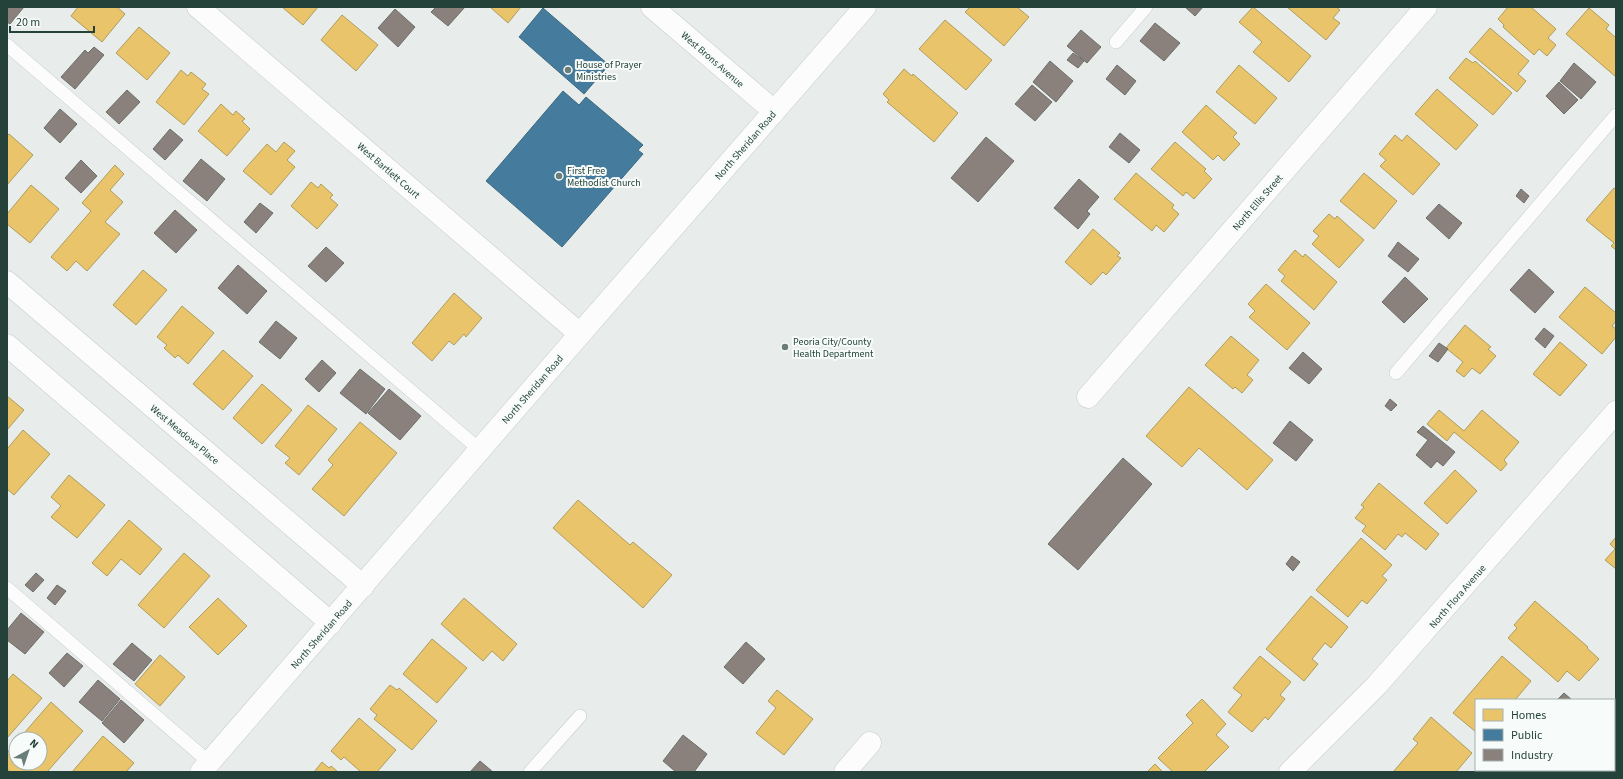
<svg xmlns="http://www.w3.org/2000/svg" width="1623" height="779" font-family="'Source Sans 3',sans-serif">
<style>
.homes{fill:#e9c46a;stroke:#ae9d5c}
.public{fill:#457b9d;stroke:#3b6a7f}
.industry{fill:#8a817c;stroke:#6b6e68}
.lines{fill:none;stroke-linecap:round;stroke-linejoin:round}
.lane-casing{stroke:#c5cac8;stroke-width:14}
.street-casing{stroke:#c5cac8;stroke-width:23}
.secondary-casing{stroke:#c3cbc8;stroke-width:23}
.lane{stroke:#fcfcfc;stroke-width:13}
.street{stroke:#fcfcfc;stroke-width:22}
.secondary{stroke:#fcfcfc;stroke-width:22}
.poi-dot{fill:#697e78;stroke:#f7fbf9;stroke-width:1.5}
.labels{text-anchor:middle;stroke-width:4;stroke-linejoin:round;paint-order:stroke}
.street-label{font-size:10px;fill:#24423a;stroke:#f7fbf9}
.poi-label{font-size:10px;fill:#24423a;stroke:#f7fbf9;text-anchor:start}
</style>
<rect width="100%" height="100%" fill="#e8edeb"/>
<path class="homes" d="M 78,7 L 117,7 L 125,14 L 102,42 L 71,16 Z
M 282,7 L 318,7 L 303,25 Z
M 490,7 L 521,7 L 508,23 Z
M 970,7 L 1017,7 L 1029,17 L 1004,46 L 965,12 Z
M 1253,7 L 1311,56 L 1289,82 L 1253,52 L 1262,42 L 1239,22 Z
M 1287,7 L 1336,7 L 1340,10 L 1333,18 L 1340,23 L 1326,40 Z
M 1508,7 L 1531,7 L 1556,29 L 1548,38 L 1556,45 L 1547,56 L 1539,49 L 1534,55 L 1503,27 L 1504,25 L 1498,19 Z
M 1589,8 L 1609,25 L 1606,29 L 1616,38 L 1616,77 L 1566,34 Z
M 342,15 L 378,45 L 356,71 L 321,40 Z
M 945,20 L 992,60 L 966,90 L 919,49 Z
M 139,27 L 170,53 L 147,80 L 116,53 Z
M 1490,28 L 1529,61 L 1518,74 L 1526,81 L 1517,92 L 1469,52 Z
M 1466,58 L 1473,63 L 1475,61 L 1512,93 L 1493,115 L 1449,78 Z
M 1239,65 L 1277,98 L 1255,124 L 1216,92 Z
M 904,69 L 912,76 L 913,74 L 958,113 L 934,142 L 887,102 L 889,100 L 883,94 Z
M 181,70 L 188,76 L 191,72 L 206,84 L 202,89 L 209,94 L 184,125 L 156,102 Z
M 1437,89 L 1478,125 L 1456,150 L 1415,114 Z
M 221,104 L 233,115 L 236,111 L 245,119 L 242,121 L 250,129 L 227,156 L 198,131 Z
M 1206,105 L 1237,133 L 1233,137 L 1240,144 L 1224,161 L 1218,155 L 1213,160 L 1182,132 Z
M 9,134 L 33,155 L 7,185 L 7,136 Z
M 1395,135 L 1402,141 L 1407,135 L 1440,164 L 1413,195 L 1380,166 L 1386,160 L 1379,154 Z
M 284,142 L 295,151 L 287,160 L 295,167 L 271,195 L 243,171 L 267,144 L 276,152 Z
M 1175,142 L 1206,169 L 1204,171 L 1212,179 L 1194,199 L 1186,192 L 1183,196 L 1151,169 Z
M 115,165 L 124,174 L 110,190 L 123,202 L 105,222 L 120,234 L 87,271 L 76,261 L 67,271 L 51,257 L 91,211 L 82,203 Z
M 1136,173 L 1174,205 L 1172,208 L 1179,214 L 1164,232 L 1156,225 L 1152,231 L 1114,199 Z
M 1364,173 L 1397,201 L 1374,229 L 1340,201 Z
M 311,182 L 318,188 L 321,184 L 333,195 L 330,198 L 338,205 L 317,229 L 291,206 Z
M 31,185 L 59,209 L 30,243 L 7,224 L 7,214 Z
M 1614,188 L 1616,189 L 1616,250 L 1611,246 L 1614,243 L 1586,220 Z
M 1329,214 L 1335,219 L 1337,216 L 1364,240 L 1339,268 L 1312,244 L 1319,236 L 1313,231 Z
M 1093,229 L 1120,253 L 1117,256 L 1121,258 L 1106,275 L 1103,272 L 1091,285 L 1065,262 Z
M 1295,250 L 1303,257 L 1305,254 L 1337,282 L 1314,310 L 1281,281 L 1285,276 L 1278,270 Z
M 143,270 L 167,290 L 136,325 L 113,305 Z
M 1266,284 L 1310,323 L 1287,350 L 1249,317 L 1255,311 L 1248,304 Z
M 1585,287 L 1616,313 L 1616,321 L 1612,326 L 1616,329 L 1616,337 L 1602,354 L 1559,317 Z
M 454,293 L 482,318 L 466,337 L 464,334 L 454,345 L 449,341 L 432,361 L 412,343 Z
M 182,306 L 214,333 L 188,364 L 178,355 L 175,358 L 164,348 L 167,345 L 157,337 Z
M 1465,325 L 1491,347 L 1488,349 L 1496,356 L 1480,374 L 1472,368 L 1464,377 L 1456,371 L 1463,362 L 1446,348 Z
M 1231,336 L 1259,360 L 1247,375 L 1253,380 L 1242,393 L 1235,387 L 1233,389 L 1205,365 Z
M 1560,342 L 1587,365 L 1560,396 L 1533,374 Z
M 223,350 L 253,376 L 223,410 L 193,384 Z
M 262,384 L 292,410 L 262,444 L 233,418 Z
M 1189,387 L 1273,460 L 1247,490 L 1199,448 L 1182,467 L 1146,436 Z
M 7,396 L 24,410 L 7,430 Z
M 308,405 L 337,429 L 299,475 L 285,463 L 290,458 L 275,446 Z
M 1439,410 L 1464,431 L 1482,410 L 1519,442 L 1504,460 L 1507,464 L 1501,471 L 1454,432 L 1447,441 L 1427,424 Z
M 360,422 L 397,453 L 344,516 L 312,489 L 333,465 L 328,460 Z
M 23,430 L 50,454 L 14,495 L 7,489 L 7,449 Z
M 1455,470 L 1477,491 L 1447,524 L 1424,503 Z
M 69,475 L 105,505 L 77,538 L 51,517 L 61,506 L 51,497 Z
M 1379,483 L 1439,534 L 1426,550 L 1405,533 L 1402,537 L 1398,534 L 1385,550 L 1362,531 L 1366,526 L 1355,518 L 1364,507 L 1361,505 Z
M 578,500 L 630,545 L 633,542 L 672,575 L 643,608 L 553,528 Z
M 129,520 L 162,549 L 140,575 L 121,559 L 107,576 L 92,563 Z
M 1616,537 L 1616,569 L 1605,560 L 1615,549 L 1610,544 Z
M 1361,538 L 1392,565 L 1382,576 L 1387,580 L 1367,604 L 1362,600 L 1348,617 L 1316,590 Z
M 184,553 L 210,576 L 164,628 L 138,605 Z
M 1311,596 L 1348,627 L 1331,648 L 1325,643 L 1312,659 L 1318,664 L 1304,681 L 1266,649 Z
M 218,598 L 247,626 L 218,655 L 189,627 Z
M 464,598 L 517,644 L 503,661 L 492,651 L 483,661 L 441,624 Z
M 1535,601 L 1588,647 L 1587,648 L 1599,659 L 1579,681 L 1567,671 L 1558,682 L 1508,638 L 1517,628 L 1514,625 Z
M 432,639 L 467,668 L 437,703 L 403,674 Z
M 160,655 L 185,677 L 160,706 L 135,684 Z
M 1260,656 L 1291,682 L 1280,695 L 1285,699 L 1268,720 L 1265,717 L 1252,732 L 1228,712 L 1242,695 L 1233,688 Z
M 1502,656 L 1531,681 L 1515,700 L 1476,700 L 1476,732 L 1453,713 Z
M 13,674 L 42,698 L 7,738 L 7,681 Z
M 390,685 L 397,690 L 399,688 L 437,721 L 412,750 L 374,719 L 377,715 L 370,709 Z
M 777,690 L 813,719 L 784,755 L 756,733 L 776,708 L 768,701 Z
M 1202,699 L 1226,724 L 1216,735 L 1229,747 L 1204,772 L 1173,772 L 1158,758 L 1193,723 L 1186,715 Z
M 51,702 L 83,731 L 47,772 L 11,772 L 7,769 L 7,753 L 16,743 L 16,763 L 40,763 L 40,739 L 19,739 Z
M 1431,717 L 1472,753 L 1456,772 L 1393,772 L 1418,743 L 1413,739 Z
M 359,718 L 396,750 L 377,772 L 361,772 L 344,757 L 341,760 L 331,751 Z
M 103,736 L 134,763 L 126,772 L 72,772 Z
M 322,762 L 329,768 L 331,766 L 338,772 L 314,772 Z
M 1155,764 L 1163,772 L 1147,772 Z"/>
<path class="public" d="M 543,8 L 609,65 L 584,94 L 519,37 Z
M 563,91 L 579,105 L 586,97 L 643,145 L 638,150 L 643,154 L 562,247 L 486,181 Z"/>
<path class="industry" d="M 7,7 L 24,7 L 10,24 L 7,22 Z
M 436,7 L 465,7 L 448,26 L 431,12 Z
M 1185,7 L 1203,7 L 1195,16 Z
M 395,9 L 415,27 L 398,47 L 378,28 Z
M 1155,23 L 1180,43 L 1164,61 L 1140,41 Z
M 1081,30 L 1101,47 L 1087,63 L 1067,46 Z
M 94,47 L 104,55 L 75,89 L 61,77 L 85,50 L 88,53 Z
M 1073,53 L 1084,61 L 1078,68 L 1067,60 Z
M 1050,61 L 1073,81 L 1056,102 L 1033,82 Z
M 1574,63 L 1596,82 L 1581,99 L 1560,81 Z
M 1117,65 L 1136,81 L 1125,95 L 1106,79 Z
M 1559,82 L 1578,100 L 1564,114 L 1546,96 Z
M 1032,85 L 1052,102 L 1035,121 L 1015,104 Z
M 127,90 L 140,102 L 119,124 L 106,112 Z
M 60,109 L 77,124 L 60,143 L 44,128 Z
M 170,129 L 183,140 L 165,160 L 153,149 Z
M 1120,133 L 1140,150 L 1129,163 L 1109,147 Z
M 986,137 L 1014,161 L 978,202 L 951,178 Z
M 201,159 L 225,179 L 207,201 L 183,181 Z
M 81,160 L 97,176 L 81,193 L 65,178 Z
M 1079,179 L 1099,197 L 1087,211 L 1090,214 L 1078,229 L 1054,208 Z
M 1521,189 L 1529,196 L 1524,203 L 1516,196 Z
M 260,203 L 273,213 L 256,233 L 244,222 Z
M 1439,204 L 1462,223 L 1449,239 L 1426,218 Z
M 175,210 L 197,230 L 176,253 L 154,233 Z
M 1398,242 L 1419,259 L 1408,272 L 1388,256 Z
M 326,247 L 344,263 L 326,282 L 308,266 Z
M 238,265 L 267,291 L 247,314 L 218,288 Z
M 1529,269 L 1554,292 L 1535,313 L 1510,290 Z
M 1405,277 L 1428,299 L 1404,323 L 1382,302 Z
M 276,321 L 297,338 L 280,359 L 259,342 Z
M 1544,328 L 1554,336 L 1545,348 L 1535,339 Z
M 1439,343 L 1448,349 L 1438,362 L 1429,356 Z
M 1303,352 L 1322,369 L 1309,384 L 1289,368 Z
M 322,360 L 336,373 L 319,392 L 305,379 Z
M 360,369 L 385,389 L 366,414 L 340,393 Z
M 389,389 L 421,416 L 400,440 L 368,413 Z
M 1390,399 L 1397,405 L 1391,411 L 1385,406 Z
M 1290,421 L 1313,440 L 1296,461 L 1273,443 Z
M 1423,426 L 1455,452 L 1443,466 L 1437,461 L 1431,468 L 1416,455 L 1428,440 L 1417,432 Z
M 1123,458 L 1152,484 L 1078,570 L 1048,544 Z
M 1292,556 L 1300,562 L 1293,571 L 1286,564 Z
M 36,573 L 44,580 L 33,592 L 25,585 Z
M 57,585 L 66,591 L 55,605 L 47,598 Z
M 21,613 L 44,632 L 25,654 L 7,640 L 7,630 Z
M 746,642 L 765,659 L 743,684 L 724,667 Z
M 132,643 L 152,660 L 134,681 L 113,664 Z
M 67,653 L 83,666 L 64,687 L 49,673 Z
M 98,680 L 120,699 L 102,721 L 79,702 Z
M 1564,693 L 1572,700 L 1557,700 Z
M 121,700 L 144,720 L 124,743 L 102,723 Z
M 683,735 L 707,754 L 694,772 L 676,772 L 663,761 Z
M 480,761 L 493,772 L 470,772 Z"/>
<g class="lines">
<g class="lane-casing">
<path id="lane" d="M 1116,42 L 1146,7
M 7,45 L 480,450
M 1396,373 L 1616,115
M 7,588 L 209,762
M 530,772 L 580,716"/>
</g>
<g class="street-casing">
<path id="street" d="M 198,7 L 580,334
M 652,7 L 774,111
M 7,282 L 363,586
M 7,345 L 331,623
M 1088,397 L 1426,7
M 845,772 L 870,743
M 1290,772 L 1377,685 L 1616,412"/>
</g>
<g class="secondary-casing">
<path id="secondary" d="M 201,772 L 580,334 L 865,7"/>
</g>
<use href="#lane" class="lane"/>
<use href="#street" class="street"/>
<use href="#secondary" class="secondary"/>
</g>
<g class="poi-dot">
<circle cx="568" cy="70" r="4"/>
<circle cx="559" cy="176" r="4"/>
<circle cx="785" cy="347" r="4"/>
</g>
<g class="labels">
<g class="street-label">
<text transform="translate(713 59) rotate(41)" y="4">West Brons Avenue</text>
<text transform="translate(745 145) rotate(-49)" y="4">North Sheridan Road</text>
<text transform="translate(389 170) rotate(41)" y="4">West Bartlett Court</text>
<text transform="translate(1257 202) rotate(-49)" y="4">North Ellis Street</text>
<text transform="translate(532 389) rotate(-49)" y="4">North Sheridan Road</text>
<text transform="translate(185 434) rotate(40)" y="4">West Meadows Place</text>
<text transform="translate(1457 596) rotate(-49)" y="4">North Flora Avenue</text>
<text transform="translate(321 634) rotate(-49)" y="4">North Sheridan Road</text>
</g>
<g class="poi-label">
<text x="576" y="68">House of Prayer<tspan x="576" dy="12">Ministries</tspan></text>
<text x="567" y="174">First Free<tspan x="567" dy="12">Methodist Church</tspan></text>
<text x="793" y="345">Peoria City/County<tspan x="793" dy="12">Health Department</tspan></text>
</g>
</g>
<rect width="1623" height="779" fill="none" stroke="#24423a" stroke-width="16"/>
<rect x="1475" y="699" width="140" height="72" fill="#f7fbf9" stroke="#a3b1ad"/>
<rect x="1483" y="709" width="20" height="12" fill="#e9c46a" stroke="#a3b1ad"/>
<text x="1511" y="719" font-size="12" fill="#24423a">Homes</text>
<rect x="1483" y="729" width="20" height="12" fill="#457b9d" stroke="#a3b1ad"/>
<text x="1511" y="739" font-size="12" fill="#24423a">Public</text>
<rect x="1483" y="749" width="20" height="12" fill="#8a817c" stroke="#a3b1ad"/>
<text x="1511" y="759" font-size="12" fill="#24423a">Industry</text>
<g transform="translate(28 751) rotate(40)"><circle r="19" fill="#f7fbf9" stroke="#a3b1ad"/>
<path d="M0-3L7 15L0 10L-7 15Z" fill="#697e78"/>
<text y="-6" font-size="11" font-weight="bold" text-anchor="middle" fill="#24423a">N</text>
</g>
<path d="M10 26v6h84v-6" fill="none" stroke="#24423a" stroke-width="2"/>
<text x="16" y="26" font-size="12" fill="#24423a" stroke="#f7fbf9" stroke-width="3" paint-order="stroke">20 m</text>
</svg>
